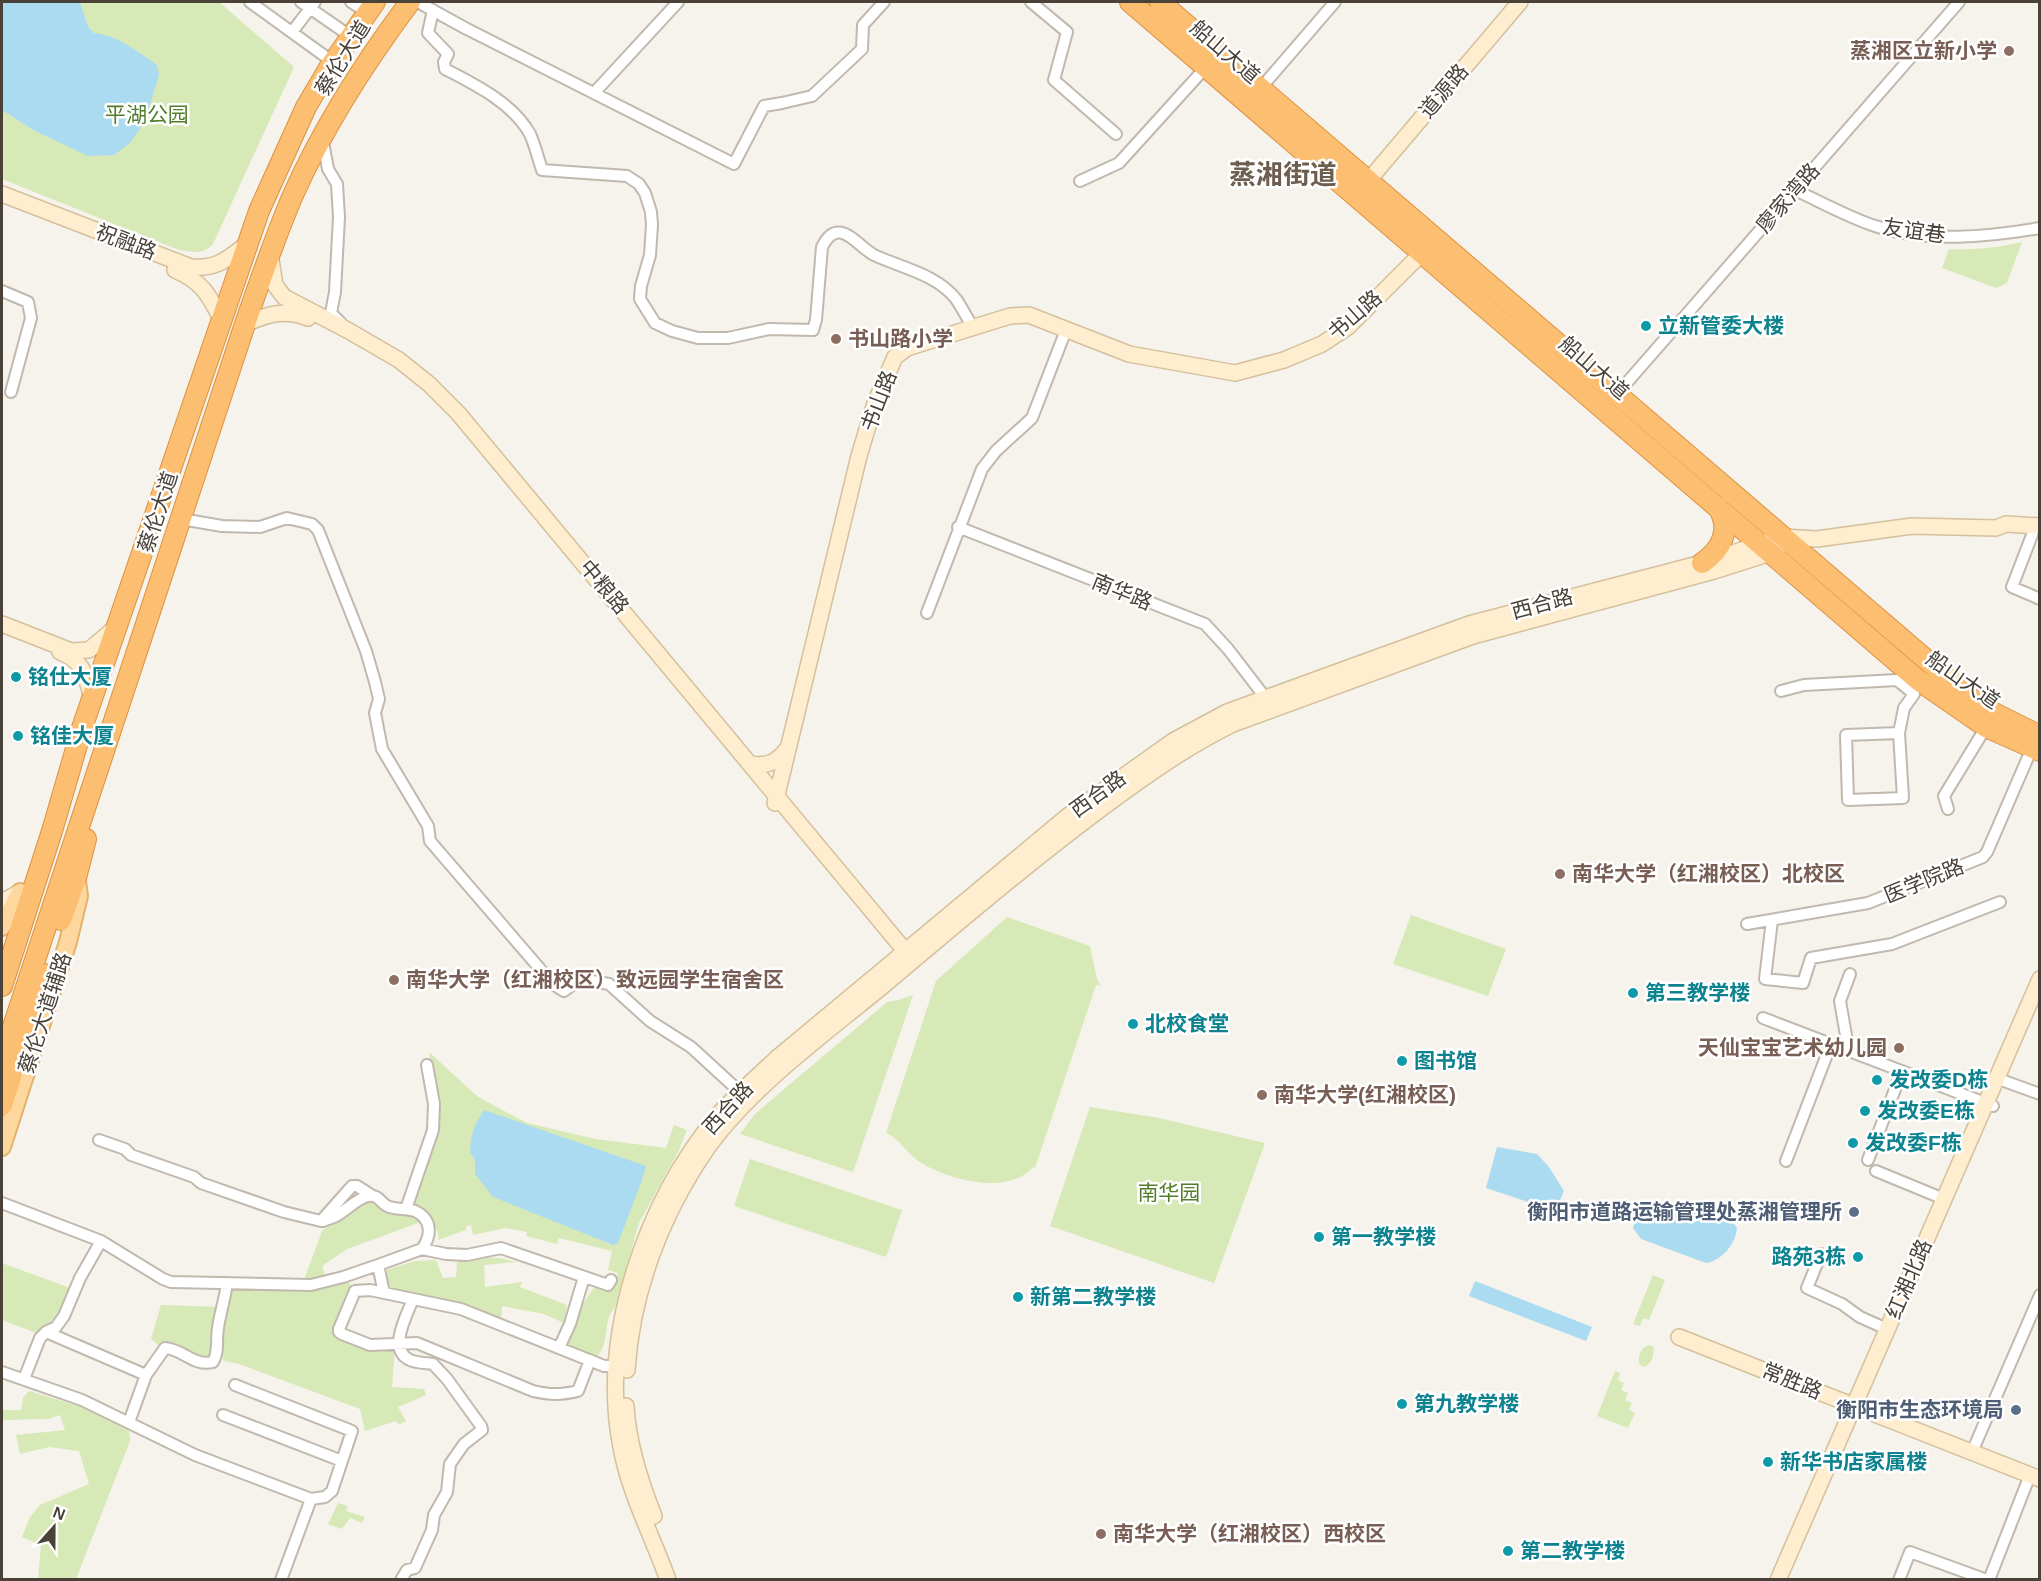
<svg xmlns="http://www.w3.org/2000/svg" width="2041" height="1581" font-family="Helvetica,'Noto Sans SC',sans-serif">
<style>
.green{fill:#d7e9b6}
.water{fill:#aadbf0}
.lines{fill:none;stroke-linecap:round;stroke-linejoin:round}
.street-casing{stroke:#c1b8ae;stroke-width:14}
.secondary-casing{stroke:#d4c09c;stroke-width:18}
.primary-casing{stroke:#e3b36c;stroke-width:20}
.highway-casing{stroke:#dc923f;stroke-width:22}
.street{stroke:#fff;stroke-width:10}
.secondary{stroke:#feedce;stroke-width:15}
.primary{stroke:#fdd79e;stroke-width:16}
.highway{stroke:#fcbe71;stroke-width:20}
.education-dot{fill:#8d6e63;stroke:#fff;stroke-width:2}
.culture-dot{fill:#0f9aa8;stroke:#fff;stroke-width:2}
.service-dot{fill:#5c6f8a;stroke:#fff;stroke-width:2}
.labels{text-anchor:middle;stroke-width:5;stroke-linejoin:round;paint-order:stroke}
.education-label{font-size:21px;font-weight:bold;fill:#785e54;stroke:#fff;text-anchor:start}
.street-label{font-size:21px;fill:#4a4239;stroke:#fff}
.park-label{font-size:21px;fill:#537d2c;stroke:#fff}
.culture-label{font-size:21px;font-weight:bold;fill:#0d838f;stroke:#fff;text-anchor:start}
.service-label{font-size:21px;font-weight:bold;fill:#4e5e75;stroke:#fff;text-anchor:end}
.district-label{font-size:27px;font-weight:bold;fill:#6d5e50;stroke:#fff}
</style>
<rect width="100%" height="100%" fill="#f6f2ec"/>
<path class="green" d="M 2,2 L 219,2 L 294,67 L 213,244 C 203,255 193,252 179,250 L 2,179 Z
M 2022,242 L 2007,283 L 1996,288 L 1942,268 L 1949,249 C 1975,250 1997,248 2022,242 Z
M 1411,915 L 1506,949 L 1488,996 L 1393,964 Z
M 1007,917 L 1090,946 L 1097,979 L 1101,986 L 1096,985 L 1035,1168 L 1033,1167 C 1008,1197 944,1179 917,1160 C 906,1152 899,1138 886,1133 L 936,981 Z
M 913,995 L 853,1172 L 740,1134 L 755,1114 L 887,1002 L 898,1000 Z
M 429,1052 L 478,1097 L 527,1123 L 595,1139 L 666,1148 L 674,1125 L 687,1130 L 679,1150 L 639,1223 L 615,1307 C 602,1321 611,1341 597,1357 L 565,1345 L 583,1304 L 594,1288 L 611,1292 L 618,1273 L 608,1270 L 612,1251 L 559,1238 L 557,1244 L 526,1236 L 527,1232 L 506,1228 L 473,1235 L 471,1225 L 466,1226 L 466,1230 L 438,1240 C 441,1226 423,1212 412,1206 L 438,1104 Z
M 1090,1107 L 1159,1118 L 1265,1143 L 1214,1283 L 1050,1226 Z
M 750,1159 L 902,1210 L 886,1257 L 734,1206 Z
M 372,1197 L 425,1221 L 424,1232 L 421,1222 L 347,1249 L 322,1266 L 326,1278 L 304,1280 L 322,1231 L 365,1199 Z
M 467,1257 L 500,1258 L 516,1262 L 484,1265 L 485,1287 L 522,1282 L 520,1287 L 567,1305 L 564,1323 L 544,1314 L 502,1306 L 501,1319 L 466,1305 L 390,1290 L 386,1270 L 415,1261 L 436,1260 L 443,1278 L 456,1277 L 457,1262 Z
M 2,1263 L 70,1288 L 56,1317 L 36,1333 L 2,1320 Z
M 1653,1275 L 1665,1280 L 1649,1320 L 1643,1318 L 1640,1326 L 1633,1324 Z
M 343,1282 L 350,1283 L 351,1292 L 337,1335 C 361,1349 367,1351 395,1349 L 392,1387 L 424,1389 L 426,1395 L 398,1407 L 406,1421 L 399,1425 L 396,1421 L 365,1431 L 360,1409 L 239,1364 L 225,1361 L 222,1358 L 220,1342 L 230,1292 L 234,1288 Z
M 161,1305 L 221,1307 L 215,1340 L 210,1357 L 207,1359 L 163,1344 L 158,1345 L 151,1339 Z
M 1648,1345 L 1653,1346 C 1655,1355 1652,1366 1642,1367 L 1639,1363 C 1638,1356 1641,1348 1648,1345 Z
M 1615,1371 L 1620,1373 L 1618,1380 L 1624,1383 L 1621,1390 L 1628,1393 L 1625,1400 L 1632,1403 L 1629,1410 L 1635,1413 L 1628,1428 L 1597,1416 Z
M 29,1391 L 81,1407 L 129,1431 L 130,1441 L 76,1579 L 38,1579 L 41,1545 L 22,1537 L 30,1517 L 40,1505 L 89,1484 L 79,1451 L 49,1447 L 20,1454 L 16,1435 L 65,1430 L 60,1415 L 48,1419 L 2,1420 L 2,1410 L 21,1410 L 23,1398 Z
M 338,1503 L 348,1506 L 346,1511 L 365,1517 L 362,1523 L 350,1518 L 342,1529 L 328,1524 Z"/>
<path class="water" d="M 2,2 L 80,2 L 88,27 L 94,33 C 119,36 137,51 157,65 L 159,75 L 145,121 L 130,143 L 114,155 L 88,156 L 35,131 L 2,110 Z
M 484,1110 L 646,1166 L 641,1183 L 618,1243 L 613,1245 L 493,1197 L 475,1174 L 475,1160 L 470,1152 L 471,1139 L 475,1125 Z
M 1497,1147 L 1537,1154 L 1549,1167 L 1564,1191 L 1555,1211 L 1486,1188 Z
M 1648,1204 L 1723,1216 L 1732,1221 L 1737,1228 C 1736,1243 1722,1261 1706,1263 L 1641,1239 L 1633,1228 L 1638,1211 Z
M 1475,1281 L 1592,1327 L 1586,1341 L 1469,1296 Z"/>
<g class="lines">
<g class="street-casing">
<path id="street" d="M 250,2 L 333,62
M 301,2 L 350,36
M 351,2 L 367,12
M 418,2 L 465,28 L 734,164 L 764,106 L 782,103 L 812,96 L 862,49 L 863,25 L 884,2
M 1031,2 L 1067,32 L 1054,80 L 1116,134
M 433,10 L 428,33 L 448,54 L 444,62 L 445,69 C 474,84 513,103 530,134 C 535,145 538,158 542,170 L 627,176 L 639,184 L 645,193 L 651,212 L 652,225 L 650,255 L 641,286 L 640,299 L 655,323 L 672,331 L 698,338 L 728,338 L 769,329 L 813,330 L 816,320 L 822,247 C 838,214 857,246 874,255 C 902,268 936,274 956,299 C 962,308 967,318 973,327
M 292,32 L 315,2
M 1260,89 L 1335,2
M 594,93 L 678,2
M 323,142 L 328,169 L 337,184 L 339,217 L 335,292 L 331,313 L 341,323
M 1080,181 L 1119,163 L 1206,67
M 1795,190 C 1821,202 1848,217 1875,226 C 1927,243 1987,237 2040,228
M 2,291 L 28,302 L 31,318 L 11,392
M 1617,394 L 1959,2
M 181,519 L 222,526 L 260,527 L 287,518 L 312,524 L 318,530 L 366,651 L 375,682 L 379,699 L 375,713 L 382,749 L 428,826 L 430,841 L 553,984 L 564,991 L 580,979 L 609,984 L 650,1021 L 691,1047 L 740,1092
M 958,527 L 1205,624 L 1228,649 L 1261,692
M 2032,535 L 2012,587 L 2040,599
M 927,613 L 982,469 L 996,451 L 1032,418 L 1066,330
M 1781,691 L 1804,685 L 1897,680 L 1902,684
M 1899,733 L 1846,735 L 1848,800 L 1903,798 L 1899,733 L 1904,708 L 1914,694 L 1902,684 L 1910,672
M 1948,809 L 1944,796 L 1986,727
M 1772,920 L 1765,979 L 1803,983 L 1811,958 L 1892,944 L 2000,902
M 1747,924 L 1868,903 L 1983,857 L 1987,852 L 2032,748
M 1763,1018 L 1993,1106
M 1844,1049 L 1847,1041 L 1840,1001 L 1850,974
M 2004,1081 L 2040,1094
M 99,1140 L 125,1149 L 131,1155 L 194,1177 L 201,1183 L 284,1212 L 321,1221 L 352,1186 L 357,1186 L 371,1195
M 1868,1160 L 1902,1071
M 1786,1161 L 1831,1044
M 1876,1171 L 1944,1199
M 2,1203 L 101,1241 L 163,1279 L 171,1282 L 311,1285 L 343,1277 L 378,1265 L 384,1293
M 406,1209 L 433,1130 L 434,1104 L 427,1065
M 323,1221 C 328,1219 332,1218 336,1216 C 347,1210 356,1199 368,1196 C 378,1194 380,1202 387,1206 C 395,1210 406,1208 415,1211 C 432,1219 432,1235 422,1249
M 1821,1254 L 1807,1288 L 1842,1304 L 1860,1317 L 1887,1329
M 378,1265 L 422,1249 L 446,1254 L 467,1255 L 501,1248 L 608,1285 L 611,1280
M 46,1332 L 146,1375
M 559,1348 L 570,1324 L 584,1277
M 590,1360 L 578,1391 C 561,1395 550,1395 533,1391 L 417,1343 L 370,1345 L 342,1334 L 339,1332 L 339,1329 L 355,1291 L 370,1290 L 461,1309 L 604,1366 L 621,1366
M 2,1372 L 82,1400 L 195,1455 L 311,1499 L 281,1580
M 24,1379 L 40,1338 L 46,1332 L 56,1327 L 64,1316 L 80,1278 L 101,1241
M 235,1385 L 352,1431 L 332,1491 L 325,1497 L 311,1499
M 223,1415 L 342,1461
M 129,1422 L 146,1375 L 165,1348 C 183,1349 194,1367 213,1362 C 219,1352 216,1340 218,1328 C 220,1313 225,1299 227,1283
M 1975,1445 L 2040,1295
M 401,1580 L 407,1570 L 415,1568 L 432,1530 L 434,1515 L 447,1492 L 450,1464 L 464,1444 L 482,1430 L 481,1426 L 447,1379 L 433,1364 C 426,1363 416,1363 410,1360 C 387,1350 407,1315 413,1299
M 1899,1580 L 1910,1552 L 1987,1580
M 1989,1580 L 2030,1475"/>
</g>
<g class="secondary-casing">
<path id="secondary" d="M 1368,181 L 1520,2
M 2,194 L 191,267 C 218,269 227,259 247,244
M 270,254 L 275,285 L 284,297 L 349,331 L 399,360 L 429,384 L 458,413 L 911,958
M 175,270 C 201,281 209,294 221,319
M 245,324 C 268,314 283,309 308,318
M 2,624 L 71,651 L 89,650 L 116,627
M 60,652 C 85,662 85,675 92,698
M 750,764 C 767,767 777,762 787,749
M 775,803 L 859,456 L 875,403 L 895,357 L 907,348 L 1010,316 L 1029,315 L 1129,354 L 1235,373 L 1284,360 L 1322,344 L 1348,327 L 1422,253
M 2,902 L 20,892
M 1679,1337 L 2040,1479
M 627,1370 C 632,1290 663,1212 708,1147 C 752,1086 826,1033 884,985 C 955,925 1027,864 1102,808 C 1144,777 1186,747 1233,724 L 1473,636 L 1714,571 L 1777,551
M 626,1406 C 628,1444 640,1481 654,1516
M 668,1580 C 652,1535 629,1493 621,1447 C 599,1334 646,1202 718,1115 C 736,1095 757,1077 777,1058 L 1069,815 L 1173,741 L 1227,712 L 1469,624 L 1702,563 L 1782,537 L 1817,539 L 1912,526 L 1996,528 L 2006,524 L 2040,526
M 1778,1580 L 2040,979"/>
</g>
<g class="primary-casing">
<path id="primary" d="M 2,927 L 20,892
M 2,1147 L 68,942 L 79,896 L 77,881"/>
</g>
<g class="highway-casing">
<path id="highway" d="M 1130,2 L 1918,680 L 1986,727 L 2040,751
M 1160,2 L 1972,699 L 1994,713 L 2040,736
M 1702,563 C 1722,549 1732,530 1718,507
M 61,920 L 76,878 L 86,839
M 2,986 L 52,831 L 82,728 L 259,211 L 306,107 L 329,68 L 375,2
M 2,1060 L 245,324 C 260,281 275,237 293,195 C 324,126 365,62 410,2
M 2,1105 L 44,974"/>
</g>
<use href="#street" class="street"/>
<use href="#secondary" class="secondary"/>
<use href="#primary" class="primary"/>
<use href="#highway" class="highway"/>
</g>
<g class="education-dot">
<circle cx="2009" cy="51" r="6"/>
<circle cx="836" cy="339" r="6"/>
<circle cx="1560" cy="874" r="6"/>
<circle cx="394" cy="980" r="6"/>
<circle cx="1899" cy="1048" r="6"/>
<circle cx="1262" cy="1095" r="6"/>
<circle cx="1101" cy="1534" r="6"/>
</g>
<g class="culture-dot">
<circle cx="1646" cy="326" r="6"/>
<circle cx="16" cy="677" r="6"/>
<circle cx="18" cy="736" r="6"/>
<circle cx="1633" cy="993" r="6"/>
<circle cx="1133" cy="1024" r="6"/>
<circle cx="1402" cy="1061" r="6"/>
<circle cx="1877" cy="1080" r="6"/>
<circle cx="1865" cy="1111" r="6"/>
<circle cx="1853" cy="1143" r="6"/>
<circle cx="1319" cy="1237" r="6"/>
<circle cx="1858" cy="1257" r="6"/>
<circle cx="1018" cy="1297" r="6"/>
<circle cx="1402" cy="1404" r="6"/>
<circle cx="1768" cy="1462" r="6"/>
<circle cx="1508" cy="1551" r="6"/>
</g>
<g class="service-dot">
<circle cx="1854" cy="1212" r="6"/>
<circle cx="2016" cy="1410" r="6"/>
</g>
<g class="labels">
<g class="education-label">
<text x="1997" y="58" text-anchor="end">蒸湘区立新小学</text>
<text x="848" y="346">书山路小学</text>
<text x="1572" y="881">南华大学（红湘校区）北校区</text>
<text x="406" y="987">南华大学（红湘校区）致远园学生宿舍区</text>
<text x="1887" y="1055" text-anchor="end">天仙宝宝艺术幼儿园</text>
<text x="1274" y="1102">南华大学(红湘校区)</text>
<text x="1113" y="1541">南华大学（红湘校区）西校区</text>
</g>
<g class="street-label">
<text transform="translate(1225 52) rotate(41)" y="7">船山大道</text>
<text transform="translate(343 58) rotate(-58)" y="7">蔡伦大道</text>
<text transform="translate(1444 91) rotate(-50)" y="7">道源路</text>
<text transform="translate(1788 198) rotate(-49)" y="7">廖家湾路</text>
<text transform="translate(1914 231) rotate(8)" y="7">友谊巷</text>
<text transform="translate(126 242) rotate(21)" y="7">祝融路</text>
<text transform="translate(1355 315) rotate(-41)" y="7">书山路</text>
<text transform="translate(1594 368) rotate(41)" y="7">船山大道</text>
<text transform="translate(879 401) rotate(-69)" y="7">书山路</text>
<text transform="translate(158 512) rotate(-72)" y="7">蔡伦大道</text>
<text transform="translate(604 587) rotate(50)" y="7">中粮路</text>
<text transform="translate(1122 592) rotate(22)" y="7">南华路</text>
<text transform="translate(1542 604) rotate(-15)" y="7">西合路</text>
<text transform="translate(1963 680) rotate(35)" y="7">船山大道</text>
<text transform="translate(1098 794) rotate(-36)" y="7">西合路</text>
<text transform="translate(1924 881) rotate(-22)" y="7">医学院路</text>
<text transform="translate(45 1013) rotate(-72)" y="7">蔡伦大道辅路</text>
<text transform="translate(728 1108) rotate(-48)" y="7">西合路</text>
<text transform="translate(1909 1279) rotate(-67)" y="7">红湘北路</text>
<text transform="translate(1792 1381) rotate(22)" y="7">常胜路</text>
</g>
<g class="park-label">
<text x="147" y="122">平湖公园</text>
<text x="1169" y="1200">南华园</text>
</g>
<g class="culture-label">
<text x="1658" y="333">立新管委大楼</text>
<text x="28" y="684">铭仕大厦</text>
<text x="30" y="743">铭佳大厦</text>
<text x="1645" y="1000">第三教学楼</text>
<text x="1145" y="1031">北校食堂</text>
<text x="1414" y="1068">图书馆</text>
<text x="1889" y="1087">发改委D栋</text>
<text x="1877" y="1118">发改委E栋</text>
<text x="1865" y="1150">发改委F栋</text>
<text x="1331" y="1244">第一教学楼</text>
<text x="1846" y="1264" text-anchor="end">路苑3栋</text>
<text x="1030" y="1304">新第二教学楼</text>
<text x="1414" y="1411">第九教学楼</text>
<text x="1780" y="1469">新华书店家属楼</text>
<text x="1520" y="1558">第二教学楼</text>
</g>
<g class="service-label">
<text x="1842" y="1219">衡阳市道路运输管理处蒸湘管理所</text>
<text x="2004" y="1417">衡阳市生态环境局</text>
</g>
<g class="district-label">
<text x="1283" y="184">蒸湘街道</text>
</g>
</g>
<rect width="2041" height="1581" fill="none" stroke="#4a4239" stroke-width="6"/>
<g transform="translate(54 1527) rotate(21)" stroke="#ffffff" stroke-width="4.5" paint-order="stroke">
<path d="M0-4.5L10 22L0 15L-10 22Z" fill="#4a4239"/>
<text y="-9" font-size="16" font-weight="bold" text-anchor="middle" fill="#4a4239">N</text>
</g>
</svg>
